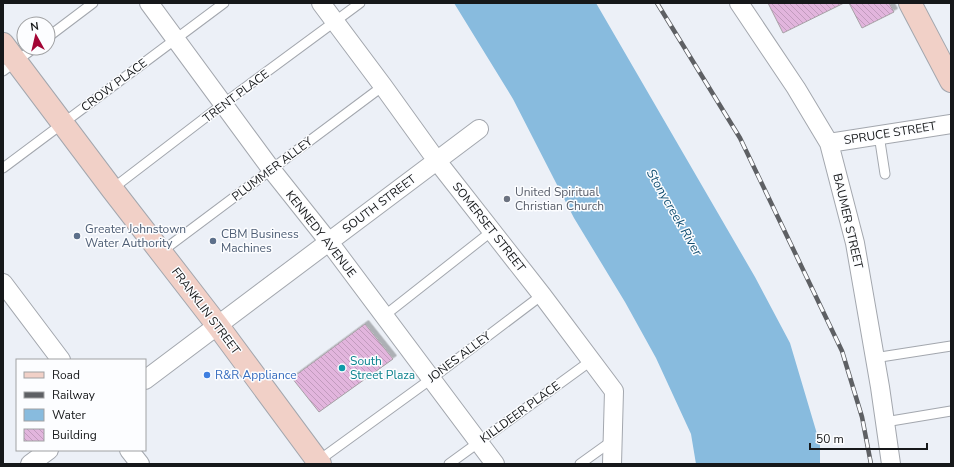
<svg xmlns="http://www.w3.org/2000/svg" width="954" height="467" font-family="'Nunito Sans',sans-serif">
<style>
.water{fill:#88bbde}
.building{fill:url(#building-back-hatch);stroke:#a7a1a6;filter:url(#shadow)}
.lines{fill:none;stroke-linecap:round;stroke-linejoin:round}
.lane-casing{stroke:#a3a7ae;stroke-width:11}
.street-casing{stroke:#a3a7ae;stroke-width:20}
.secondary-casing{stroke:#a3a7ae;stroke-width:24}
.lane{stroke:#fff;stroke-width:9}
.street{stroke:#fff;stroke-width:18}
.secondary{stroke:#f1d0c7;stroke-width:22}
.rail-casing{stroke:#5e6064;stroke-width:4.5}
.rail{stroke:#fcfdff;stroke-width:3;stroke-dasharray:9;stroke-linecap:butt}
.worship-dot{fill:#6b7280;stroke:#fcfdff;stroke-width:1.5}
.service-dot{fill:#5c6f8a;stroke:#fcfdff;stroke-width:1.5}
.culture-dot{fill:#0f9aa8;stroke:#fcfdff;stroke-width:1.5}
.shop-dot{fill:#3f7fe0;stroke:#fcfdff;stroke-width:1.5}
.labels{text-anchor:middle;stroke-width:3;stroke-linejoin:round;paint-order:stroke}
.street-label{font-size:12px;fill:#16181a;stroke:#fcfdff}
.worship-label{font-size:12px;fill:#5b616d;stroke:#fcfdff;text-anchor:start}
.service-label{font-size:12px;fill:#4e5e75;stroke:#fcfdff;text-anchor:start}
.culture-label{font-size:12px;fill:#0d838f;stroke:#fcfdff;text-anchor:start}
.shop-label{font-size:12px;fill:#366cbe;stroke:#fcfdff;text-anchor:start}
.water-label{font-size:13px;font-style:italic;fill:#135073;stroke:#fcfdff}
</style>
<defs>
<pattern id="building-back-hatch" width="6" height="6" patternUnits="userSpaceOnUse"><rect width="6" height="6" fill="#e2b5dd"/><path d="M-1 5l2 2M0 0l6 6M5-1l2 2" fill="none" stroke="#c19bbd"/></pattern>
<filter id="shadow"><feDropShadow dx="3.5" dy="-3.5" stdDeviation="0" flood-color="#0004"/></filter>
</defs>
<rect width="100%" height="100%" fill="#ecf0f7"/>
<path class="water" d="M 454,3 L 596,3 L 755,277 L 790,343 L 820,444 L 820,464 L 696,464 L 691,434 L 656,358 L 625,302 L 574,218 L 513,99 Z"/>
<path class="building" d="M 768,3 L 844,3 L 783,33 Z
M 849,3 L 889,3 L 894,12 L 862,28 Z
M 365,324 L 393,359 L 319,412 L 292,378 Z"/>
<g class="lines">
<g class="lane-casing">
<path id="lane" d="M 48,37 L 93,3
M 3,71 L 34,48
M 879,135 L 885,174
M 3,168 L 224,3
M 112,189 L 223,104 L 360,3
M 161,252 L 383,86
M 384,316 L 492,231
M 874,358 L 951,346
M 885,422 L 951,411
M 318,461 L 431,379 L 542,295
M 449,464 L 592,360
M 580,464 L 612,441"/>
</g>
<g class="street-casing">
<path id="street" d="M 149,3 L 271,169 L 329,242 L 495,464
M 321,3 L 383,86 L 437,161 L 542,295 L 614,391 L 612,464
M 739,3 L 796,88 L 829,143 L 855,243 L 880,387 L 891,464
M 829,143 L 951,124
M 3,283 L 61,360
M 145,380 L 479,129
M 129,450 L 140,464
M 30,464 L 49,450"/>
</g>
<g class="secondary-casing">
<path id="secondary" d="M 910,3 L 951,81
M 3,44 L 112,189 L 218,326 L 320,464"/>
</g>
<use href="#lane" class="lane"/>
<use href="#street" class="street"/>
<use href="#secondary" class="secondary"/>
<g class="rail-casing">
<path id="rail" d="M 657,3 L 740,138 L 842,351 L 862,417 L 871,464"/>
</g>
<use href="#rail" class="rail"/>
</g>
<circle class="worship-dot" cx="507" cy="199" r="4"/>
<g class="service-dot">
<circle cx="77" cy="236" r="4"/>
<circle cx="213" cy="241" r="4"/>
</g>
<circle class="culture-dot" cx="342" cy="368" r="4"/>
<circle class="shop-dot" cx="207" cy="375" r="4"/>
<g class="labels">
<g class="street-label">
<text transform="translate(114 85) rotate(-37)" y="4">CROW PLACE</text>
<text transform="translate(236 96) rotate(-37)" y="4">TRENT PLACE</text>
<text transform="translate(890 133) rotate(-9)" y="4">SPRUCE STREET</text>
<text transform="translate(272 169) rotate(-37)" y="4">PLUMMER ALLEY</text>
<text transform="translate(379 204) rotate(-37)" y="4">SOUTH STREET</text>
<text transform="translate(848 221) rotate(77)" y="4">BAUMER STREET</text>
<text transform="translate(489 227) rotate(52)" y="4">SOMERSET STREET</text>
<text transform="translate(321 234) rotate(52)" y="4">KENNEDY AVENUE</text>
<text transform="translate(206 311) rotate(53)" y="4">FRANKLIN STREET</text>
<text transform="translate(459 357) rotate(-37)" y="4">JONES ALLEY</text>
<text transform="translate(520 412) rotate(-36)" y="4">KILLDEER PLACE</text>
</g>
<g class="worship-label">
<text x="515" y="196">United Spiritual<tspan x="515" dy="14">Christian Church</tspan></text>
</g>
<g class="service-label">
<text x="85" y="233">Greater Johnstown<tspan x="85" dy="14">Water Authority</tspan></text>
<text x="221" y="238">CBM Business<tspan x="221" dy="14">Machines</tspan></text>
</g>
<g class="culture-label">
<text x="350" y="365">South<tspan x="350" dy="14">Street Plaza</tspan></text>
</g>
<g class="shop-label">
<text x="215" y="379">R&amp;R Appliance</text>
</g>
<g class="water-label">
<text transform="translate(675 212) rotate(60)" y="5">Stonycreek River</text>
</g>
</g>
<rect width="954" height="467" fill="none" stroke="#16181a" stroke-width="8"/>
<rect x="16" y="359" width="130" height="92" fill="#fcfdff" stroke="#a0a1a3"/>
<rect x="24" y="372" width="20" height="6" fill="#f1d0c7" stroke="#a0a1a3"/>
<text x="52" y="379" font-size="12" fill="#16181a">Road</text>
<rect x="24" y="392" width="20" height="6" fill="#5e6064" stroke="#a0a1a3"/>
<text x="52" y="399" font-size="12" fill="#16181a">Railway</text>
<rect x="24" y="409" width="20" height="12" fill="#88bbde" stroke="#a0a1a3"/>
<text x="52" y="419" font-size="12" fill="#16181a">Water</text>
<rect x="24" y="429" width="20" height="12" fill="url(#building-back-hatch)" stroke="#a0a1a3"/>
<text x="52" y="439" font-size="12" fill="#16181a">Building</text>
<g transform="translate(36 36) rotate(352)"><circle r="19" fill="#fcfdff" stroke="#a0a1a3"/>
<path d="M0-3L7 15L0 10L-7 15Z" fill="#a30535"/>
<text y="-6" font-size="11" font-weight="bold" text-anchor="middle" fill="#16181a">N</text>
</g>
<path d="M810 443v6h117v-6" fill="none" stroke="#16181a" stroke-width="2"/>
<text x="816" y="443" font-size="12" fill="#16181a" stroke="#fcfdff" stroke-width="3" paint-order="stroke">50 m</text>
</svg>
